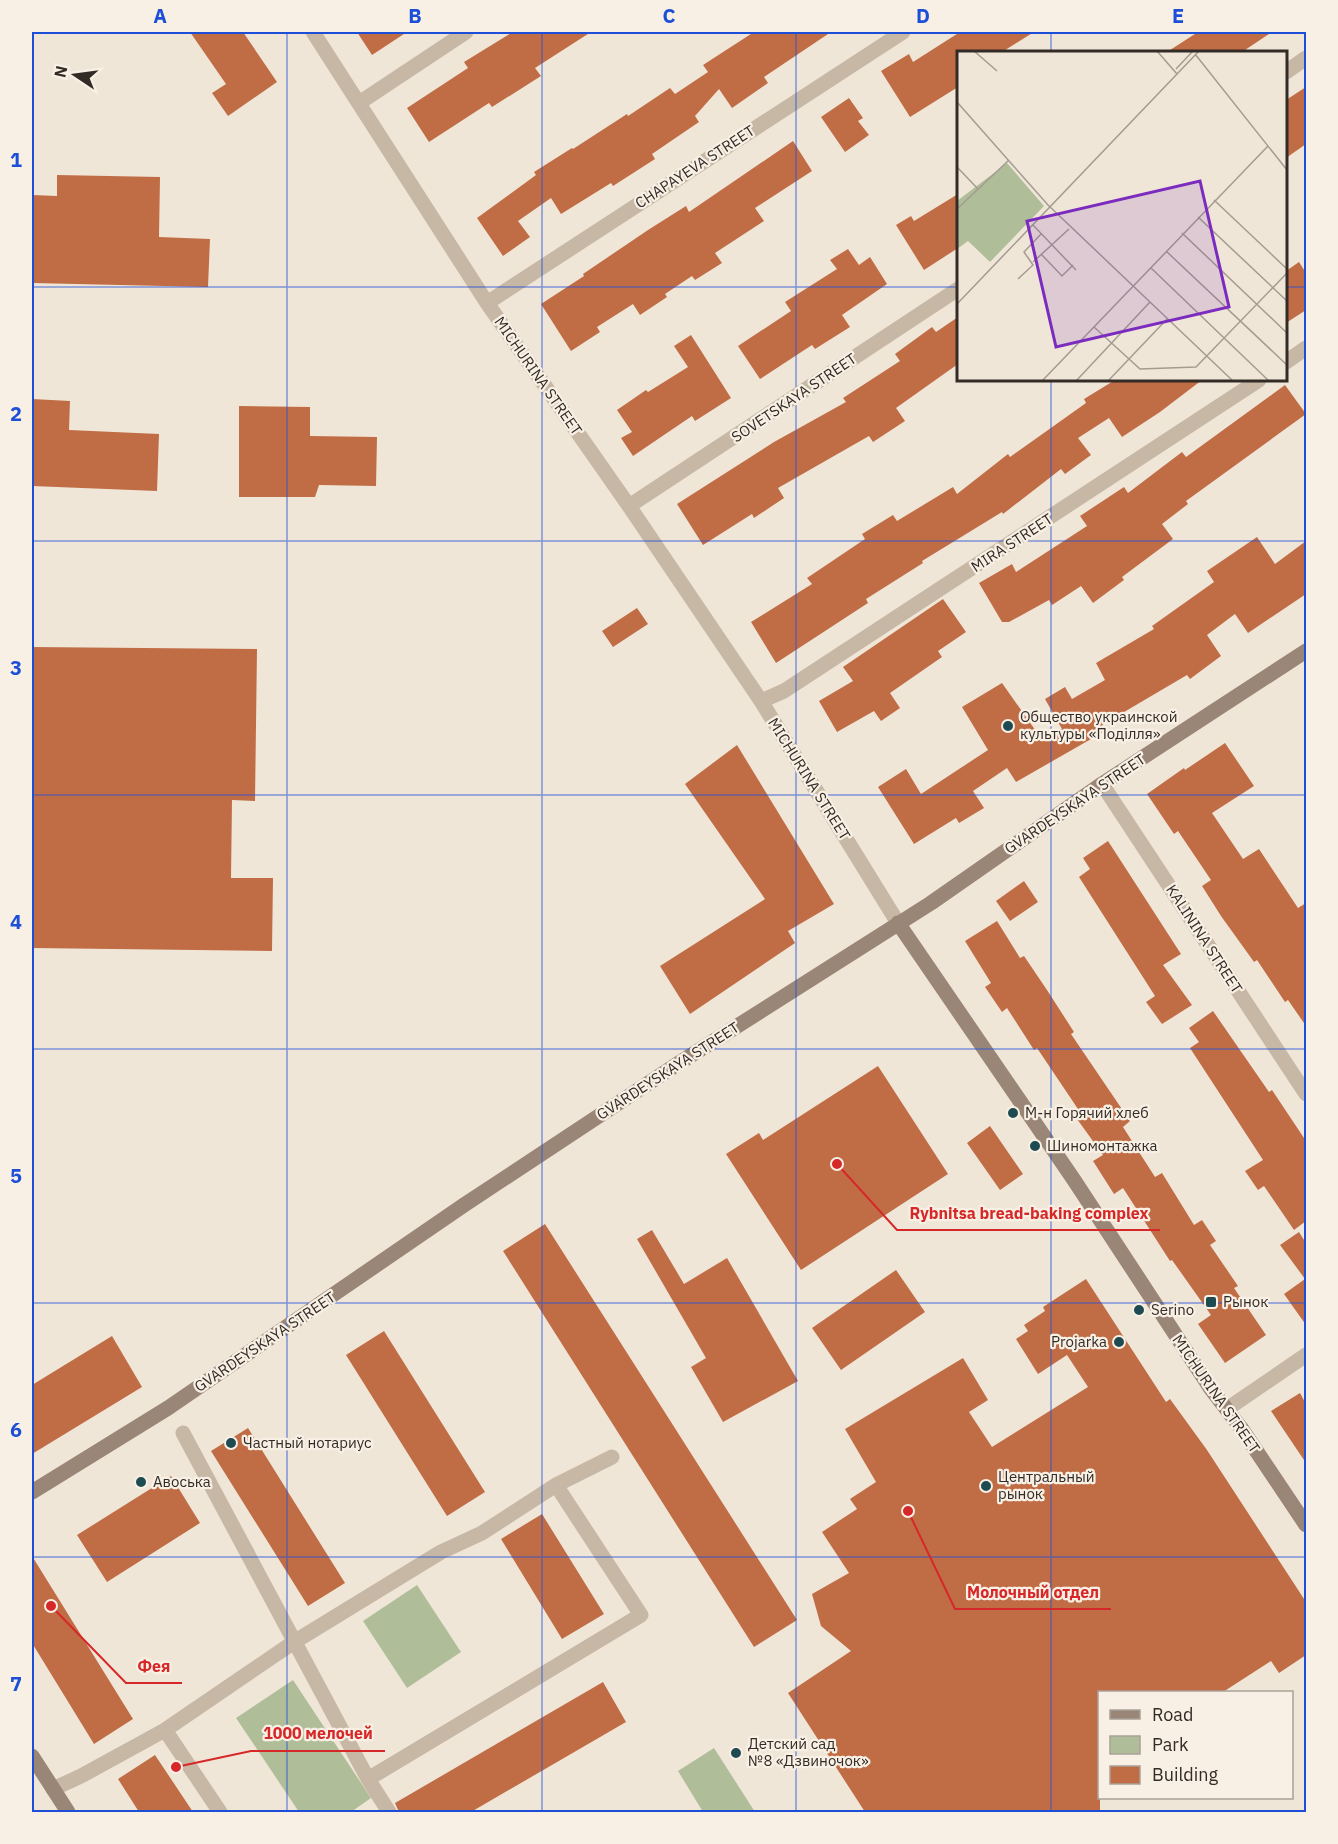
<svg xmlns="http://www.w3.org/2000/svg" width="1338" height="1844" font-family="'IBM Plex Sans',sans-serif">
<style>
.green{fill:#afbe99}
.building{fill:#c06d46}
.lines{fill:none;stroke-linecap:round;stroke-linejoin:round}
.street{stroke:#c7b7a5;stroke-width:15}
.secondary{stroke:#9a8677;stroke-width:15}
.grid{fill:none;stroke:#1d4ed8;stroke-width:1.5;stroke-opacity:0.55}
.poi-dot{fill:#1e4b52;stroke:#f8f0e4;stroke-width:2}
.labels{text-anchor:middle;stroke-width:4.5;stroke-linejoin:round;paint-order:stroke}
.street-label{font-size:15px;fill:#332b26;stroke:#f8f0e4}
.poi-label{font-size:15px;fill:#332b26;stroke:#f8f0e4;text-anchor:start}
.inset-road{fill:none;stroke:#a49b91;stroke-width:1.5}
.view{fill:#7b2cbf;fill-opacity:0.15;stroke:#7b2cbf;stroke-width:3}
.inset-edge{fill:none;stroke:#332b26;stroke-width:3}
.leader{fill:none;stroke:#d62828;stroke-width:2}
.callout-dot{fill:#d62828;stroke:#f8f0e4;stroke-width:2}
.callout-label{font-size:16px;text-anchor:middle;font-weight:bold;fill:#d62828;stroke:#f8f0e4;stroke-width:4.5;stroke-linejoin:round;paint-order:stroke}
.neatline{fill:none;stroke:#1d4ed8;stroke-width:2}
.grid-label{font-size:20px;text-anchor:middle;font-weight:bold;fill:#1d4ed8}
</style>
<rect width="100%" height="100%" fill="#f0e6d8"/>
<path class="green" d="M 417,1585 L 461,1652 L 407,1688 L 363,1621 Z
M 293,1680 L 371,1798 L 351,1812 L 299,1812 L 236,1718 Z
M 714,1748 L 755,1812 L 703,1812 L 678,1771 Z"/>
<path class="building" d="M 190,32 L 243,32 L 277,82 L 228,116 L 212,93 L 226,84 Z
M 357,32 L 407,32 L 372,55 Z
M 513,32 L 591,32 L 535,68 L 541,76 L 492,107 L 489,103 L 429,142 L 407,108 L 468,68 L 464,62 Z
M 754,32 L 831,32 L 764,77 L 768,83 L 732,108 L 719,89 L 695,116 L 699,122 L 652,154 L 655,159 L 613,186 L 611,183 L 561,214 L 551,198 L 518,221 L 530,237 L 503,256 L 477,218 L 536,175 L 534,172 L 572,148 L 573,149 L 627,114 L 628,116 L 670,88 L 675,94 L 708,72 L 703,65 Z
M 960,32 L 1034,32 L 1002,52 L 958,52 L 958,87 L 910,117 L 881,71 L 909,54 L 913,62 Z
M 1198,32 L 1272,32 L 1242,52 L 1167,52 Z
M 1306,87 L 1306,144 L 1286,158 L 1286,100 Z
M 849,98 L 863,118 L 858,121 L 869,135 L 845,152 L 821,117 Z
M 793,141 L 812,171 L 755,208 L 764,221 L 715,253 L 722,263 L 695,280 L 692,276 L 665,294 L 667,297 L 640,315 L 633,304 L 597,327 L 600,332 L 571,351 L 541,304 L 584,276 L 583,274 L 648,230 L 686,206 L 689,212 Z
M 57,175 L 160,177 L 159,237 L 210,239 L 208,287 L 32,283 L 32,195 L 57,196 Z
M 958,194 L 958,248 L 924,270 L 896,225 L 911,216 L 914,221 Z
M 848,249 L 859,265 L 870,257 L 887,284 L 842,315 L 850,327 L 815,349 L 812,345 L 760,379 L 738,346 L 791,311 L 785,302 L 837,269 L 830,260 Z
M 1299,262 L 1306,273 L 1306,310 L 1286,323 L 1286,271 Z
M 958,317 L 958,364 L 896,408 L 905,421 L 873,442 L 869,436 L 778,488 L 784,498 L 754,518 L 752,514 L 703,545 L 677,504 L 774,442 L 846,402 L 843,398 L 900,361 L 895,354 L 932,327 L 936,332 Z
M 691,335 L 731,398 L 695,421 L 692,416 L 633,456 L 621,438 L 632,432 L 617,410 L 646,390 L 648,392 L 688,367 L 674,346 Z
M 1115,380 L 1202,380 L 1160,412 L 1122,437 L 1109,418 L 1078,438 L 1091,455 L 1065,474 L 1061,469 L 1003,514 L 1002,512 L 922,561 L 923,563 L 866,599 L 868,603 L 776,663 L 751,622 L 812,584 L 807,578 L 865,539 L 862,534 L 893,515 L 897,521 L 953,487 L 957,494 L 1008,454 L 1010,457 L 1086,403 L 1084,399 Z
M 1285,385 L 1306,414 L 1186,501 L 1188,504 L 1162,524 L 1173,539 L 1122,577 L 1124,580 L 1093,603 L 1081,586 L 1052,605 L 1049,600 L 1009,622 L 1002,622 L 979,583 L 1012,564 L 1016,572 L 1087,526 L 1080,516 L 1124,487 L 1128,493 L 1182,452 L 1186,457 Z
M 32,399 L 70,401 L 69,430 L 159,434 L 157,491 L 32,486 Z
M 239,406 L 310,407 L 310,436 L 377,437 L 376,486 L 319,485 L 315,497 L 239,497 Z
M 1257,537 L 1275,564 L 1306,541 L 1306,594 L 1248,633 L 1235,614 L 1207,635 L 1221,656 L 1190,679 L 1187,675 L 1102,725 L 1105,731 L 1016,782 L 1007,768 L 973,791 L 984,808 L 959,823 L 956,818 L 914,844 L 878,787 L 906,769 L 921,794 L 988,750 L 962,707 L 1002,683 L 1043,741 L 1062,729 L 1045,699 L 1065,687 L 1072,699 L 1105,680 L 1096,663 L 1154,629 L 1152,626 L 1214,582 L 1207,571 Z
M 943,599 L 966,632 L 938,651 L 942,657 L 890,693 L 900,708 L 881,721 L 874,711 L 837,732 L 819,701 L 853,681 L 843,667 Z
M 637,608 L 648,624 L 613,647 L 602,631 Z
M 32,647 L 257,649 L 255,801 L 232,800 L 231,878 L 273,878 L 272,951 L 32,948 Z
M 1225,743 L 1254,786 L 1212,813 L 1243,859 L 1259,849 L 1298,908 L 1306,903 L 1306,1026 L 1288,1000 L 1285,1002 L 1257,960 L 1254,962 L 1221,916 L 1202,886 L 1211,880 L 1178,831 L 1174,834 L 1147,794 L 1184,768 L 1185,770 Z
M 737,745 L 834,904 L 788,931 L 795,943 L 690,1014 L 660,966 L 765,899 L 685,784 Z
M 1108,841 L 1181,954 L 1163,965 L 1192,1005 L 1162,1024 L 1146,1002 L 1155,996 L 1079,877 L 1090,869 L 1083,858 Z
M 1024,881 L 1038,902 L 1010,921 L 996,901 Z
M 997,921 L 1020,958 L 1024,956 L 1047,990 L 1074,1032 L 1071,1034 L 1130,1121 L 1123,1127 L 1155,1177 L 1162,1173 L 1194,1225 L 1202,1220 L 1216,1241 L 1210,1245 L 1238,1286 L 1234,1288 L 1266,1335 L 1225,1363 L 1198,1324 L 1211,1315 L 1172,1260 L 1170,1261 L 1123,1188 L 1114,1194 L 1093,1161 L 1103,1155 L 1077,1119 L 1082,1115 L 1037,1048 L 1034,1050 L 1007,1008 L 1002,1012 L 985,987 L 991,983 L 965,941 Z
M 1213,1011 L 1269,1092 L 1272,1090 L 1306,1141 L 1306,1221 L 1294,1230 L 1264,1186 L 1258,1190 L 1245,1171 L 1263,1160 L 1190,1048 L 1199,1042 L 1189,1028 Z
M 878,1066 L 948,1174 L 801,1270 L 726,1154 L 759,1133 L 763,1140 Z
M 990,1126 L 1023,1174 L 1000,1190 L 967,1143 Z
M 545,1224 L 797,1620 L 754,1647 L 503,1251 Z
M 652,1230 L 684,1284 L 727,1258 L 798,1381 L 723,1422 L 691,1367 L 706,1358 L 637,1239 Z
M 1299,1232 L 1306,1243 L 1306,1325 L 1284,1294 L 1305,1279 L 1280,1245 Z
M 896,1270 L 925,1312 L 841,1370 L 812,1328 Z
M 1086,1279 L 1166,1402 L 1170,1399 L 1207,1450 L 1306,1602 L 1306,1655 L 1279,1673 L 1271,1661 L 1223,1692 L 1100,1692 L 1100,1812 L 865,1812 L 788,1693 L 851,1651 L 821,1626 L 812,1594 L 849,1573 L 822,1532 L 857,1509 L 850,1499 L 876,1482 L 845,1429 L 963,1358 L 988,1400 L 969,1412 L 992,1447 L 1088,1387 L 1067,1355 L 1038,1374 L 1016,1339 L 1028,1331 L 1024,1325 L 1045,1311 L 1043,1307 Z
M 384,1331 L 485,1492 L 447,1516 L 346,1355 Z
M 112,1336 L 142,1387 L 32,1454 L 32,1385 Z
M 1300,1393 L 1306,1404 L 1306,1463 L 1271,1411 Z
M 248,1428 L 345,1583 L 308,1606 L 211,1451 Z
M 171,1476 L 200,1523 L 107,1582 L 77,1535 Z
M 542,1514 L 604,1614 L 562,1639 L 501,1539 Z
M 32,1556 L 133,1719 L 94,1744 L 32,1643 Z
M 603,1682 L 626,1722 L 471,1812 L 399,1812 L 395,1803 Z
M 155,1755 L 193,1812 L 139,1812 L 118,1779 Z"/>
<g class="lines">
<path class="street" d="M 313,32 L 487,303 L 629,506 L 761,701 L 898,923
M 1286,72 L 1306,58
M 359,103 L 466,32
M 487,303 L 903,32
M 1286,362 L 1306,348
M 629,506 L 958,289
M 761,701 L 784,691 L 1259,380
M 1102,784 L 1306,1094
M 1227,1409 L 1306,1355
M 183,1433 L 368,1779 L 389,1812
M 165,1730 L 220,1812
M 368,1779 L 641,1615 L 556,1485
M 53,1789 L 81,1776 L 165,1730 L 294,1642 L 441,1552 L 482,1533 L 556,1485 L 612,1457"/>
<path class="secondary" d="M 898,923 L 1074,1180 L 1211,1389 L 1241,1428 L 1306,1525
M 32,1492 L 168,1408 L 464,1205 L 679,1063 L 931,903 L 1102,784 L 1306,651
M 32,1756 L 68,1812"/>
</g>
<path class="grid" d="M 287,32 L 287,1812M 542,32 L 542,1812M 796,32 L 796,1812M 1051,32 L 1051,52M 32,287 L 958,287M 1286,287 L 1306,287M 1051,380 L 1051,1812M 32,541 L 1306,541M 32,795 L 1306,795M 32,1049 L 1306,1049M 32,1303 L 1306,1303M 32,1557 L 1306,1557"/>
<g class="poi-dot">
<circle cx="1008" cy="726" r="6"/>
<circle cx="1013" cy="1113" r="6"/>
<circle cx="1035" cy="1146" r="6"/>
<rect x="1205" y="1296" width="12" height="12" rx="3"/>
<circle cx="1139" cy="1310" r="6"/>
<circle cx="1119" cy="1342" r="6"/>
<circle cx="231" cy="1443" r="6"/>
<circle cx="141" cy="1482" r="6"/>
<circle cx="986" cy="1486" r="6"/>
<circle cx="736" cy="1753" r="6"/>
</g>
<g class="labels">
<g class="street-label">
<text transform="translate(695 167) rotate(-33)" y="5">CHAPAYEVA STREET</text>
<text transform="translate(538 376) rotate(55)" y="5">MICHURINA STREET</text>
<text transform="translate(794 398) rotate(-34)" y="5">SOVETSKAYA STREET</text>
<text transform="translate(1012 543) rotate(-33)" y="5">MIRA STREET</text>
<text transform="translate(809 779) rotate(58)" y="5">MICHURINA STREET</text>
<text transform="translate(1075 804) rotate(-34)" y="5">GVARDEYSKAYA STREET</text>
<text transform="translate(1204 939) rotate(57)" y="5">KALININA STREET</text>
<text transform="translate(668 1071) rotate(-33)" y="5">GVARDEYSKAYA STREET</text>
<text transform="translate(265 1342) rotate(-34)" y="5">GVARDEYSKAYA STREET</text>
<text transform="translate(1216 1394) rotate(55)" y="5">MICHURINA STREET</text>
</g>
<g class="poi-label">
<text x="1020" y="722">Общество украинской<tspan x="1020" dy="17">культуры «Поділля»</tspan></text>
<text x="1025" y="1118">М-н Горячий хлеб</text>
<text x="1047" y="1151">Шиномонтажка</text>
<text x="1223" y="1307">Рынок</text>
<text x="1151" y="1315">Serino</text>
<text x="1107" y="1347" text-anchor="end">Projarka</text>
<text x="243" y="1448">Частный нотариус</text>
<text x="998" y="1482">Центральный<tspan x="998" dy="17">рынок</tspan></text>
<text x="153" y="1487">Авоська</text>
<text x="748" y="1749">Детский сад<tspan x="748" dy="17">№8 «Дзвиночок»</tspan></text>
</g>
</g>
<g transform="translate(957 51)">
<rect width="330" height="330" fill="#f0e6d8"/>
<path d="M 50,112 L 87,155 L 33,211 L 11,190 L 0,198 L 0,150 Z" fill="#afbe99"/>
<path class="inset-road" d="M 17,0 L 40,20M 200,0 L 220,23M 238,3 L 330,119M 219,18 L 236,0M 0,51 L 91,154 L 276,330M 0,116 L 21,138M 257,149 L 330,218M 0,158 L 52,109M 241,166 L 330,250M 76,174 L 119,219M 225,182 L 330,282M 209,200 L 330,314M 84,203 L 105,225 L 116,214M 76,211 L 112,178M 194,217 L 312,330M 61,228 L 76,214 L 67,201 L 84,183M 0,253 L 242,0M 137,276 L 183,318 L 239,316 L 330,222M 85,330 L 311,95M 119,330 L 193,251M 151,330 L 211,267"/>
<path class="view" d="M 243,130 L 272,256 L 99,296 L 70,170 Z"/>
<rect width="330" height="330" class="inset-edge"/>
</g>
<path class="leader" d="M837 1164L897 1230H1160M908 1511L955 1609H1111M51 1606L126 1683H182M176 1767L251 1751H385"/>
<g class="callout-dot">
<circle cx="837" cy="1164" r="6"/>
<circle cx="908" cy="1511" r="6"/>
<circle cx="51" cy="1606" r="6"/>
<circle cx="176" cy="1767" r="6"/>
</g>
<g class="callout-label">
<text x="1029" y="1219">Rybnitsa bread-baking complex</text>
<text x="1033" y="1598">Молочный отдел</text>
<text x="154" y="1672">Фея</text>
<text x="318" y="1739">1000 мелочей</text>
</g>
<rect width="1338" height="1844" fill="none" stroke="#f8f0e4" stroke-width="66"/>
<rect x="1098" y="1691" width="195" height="108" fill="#f8f0e4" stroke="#a9a198" stroke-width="1.5"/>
<rect x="1110" y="1710" width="30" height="9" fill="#9a8677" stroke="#a9a198" stroke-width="1.5"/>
<text x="1152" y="1721" font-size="18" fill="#332b26">Road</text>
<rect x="1110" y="1736" width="30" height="18" fill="#afbe99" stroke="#a9a198" stroke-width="1.5"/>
<text x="1152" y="1751" font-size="18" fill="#332b26">Park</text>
<rect x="1110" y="1766" width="30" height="18" fill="#c06d46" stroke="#a9a198" stroke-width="1.5"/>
<text x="1152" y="1781" font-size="18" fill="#332b26">Building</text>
<g transform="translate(75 75) rotate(283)" stroke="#f8f0e4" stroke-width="4.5" paint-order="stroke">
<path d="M0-4.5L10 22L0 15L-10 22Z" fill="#332b26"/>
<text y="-9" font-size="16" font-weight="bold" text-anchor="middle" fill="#332b26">N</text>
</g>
<rect x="33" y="33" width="1272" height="1778" class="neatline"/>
<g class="grid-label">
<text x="160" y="23">A</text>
<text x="415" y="23">B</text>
<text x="669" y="23">C</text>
<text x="923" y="23">D</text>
<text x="1178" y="23">E</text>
<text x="16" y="167">1</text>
<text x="16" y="421">2</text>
<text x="16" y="675">3</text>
<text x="16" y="929">4</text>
<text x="16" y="1183">5</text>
<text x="16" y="1437">6</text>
<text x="16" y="1691">7</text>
</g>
</svg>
